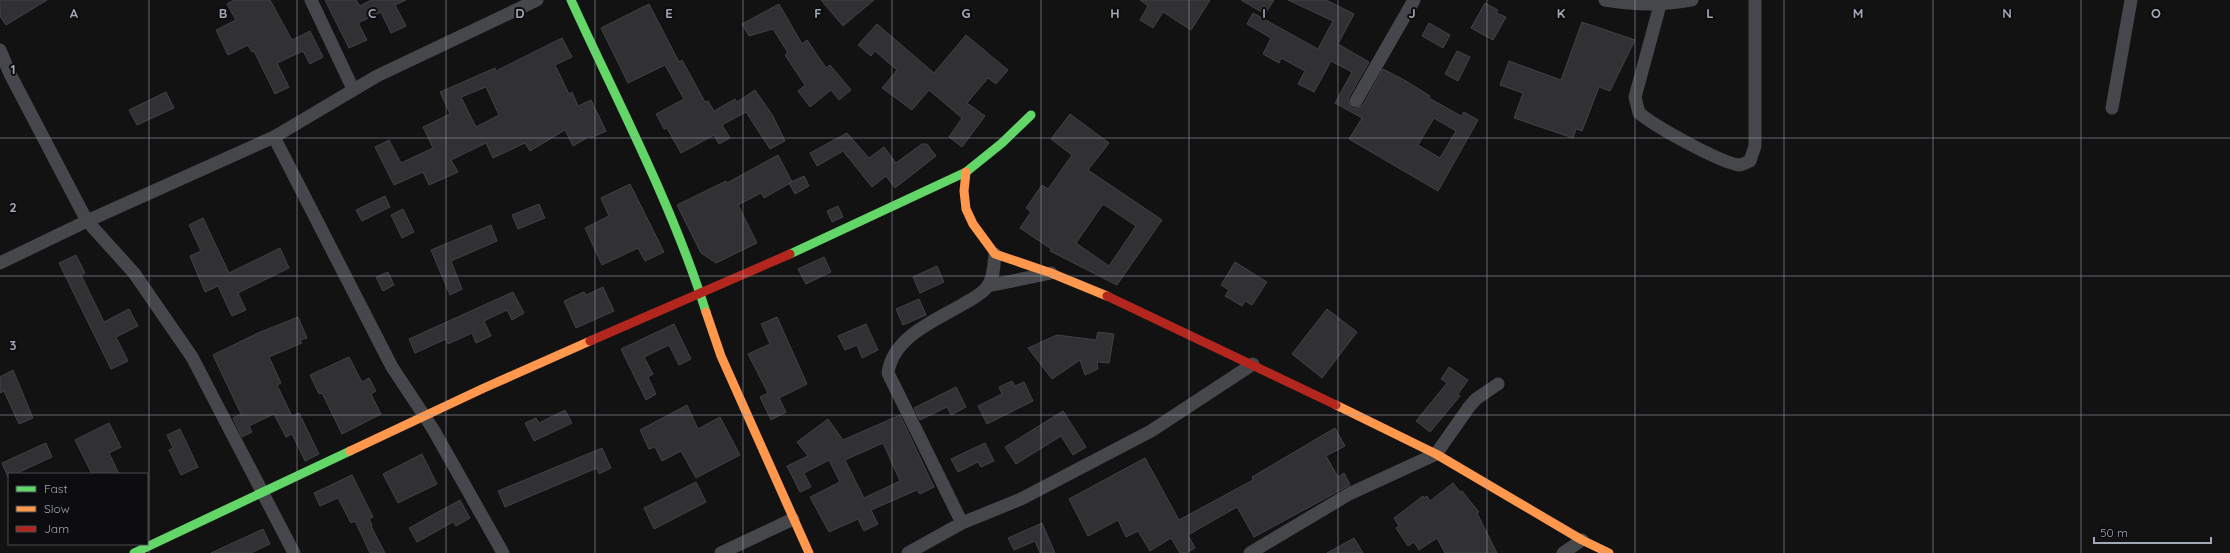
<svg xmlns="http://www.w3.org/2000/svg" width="2230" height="553" font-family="Quicksand,sans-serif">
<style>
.building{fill:#313133;stroke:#404246;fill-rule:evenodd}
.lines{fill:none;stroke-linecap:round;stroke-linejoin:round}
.street{stroke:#46474b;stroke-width:13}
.fast{stroke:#63d668;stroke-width:9}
.slow{stroke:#ff974d;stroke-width:9}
.jam{stroke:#b3261e;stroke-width:9}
.grid{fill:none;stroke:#a1a7b5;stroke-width:1;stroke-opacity:0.55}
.grid-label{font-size:13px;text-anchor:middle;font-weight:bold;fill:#a1a7b5;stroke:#0c0c0e;stroke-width:4;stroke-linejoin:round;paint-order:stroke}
</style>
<rect width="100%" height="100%" fill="#121212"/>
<path class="building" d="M 0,0 L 47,0 L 6,25 L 0,16 Z
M 234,0 L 270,0 L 292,40 L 310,31 L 323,57 L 310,64 L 303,51 L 277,63 L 289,87 L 275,94 L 254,51 L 252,52 L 248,45 L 228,55 L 216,30 L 236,20 L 227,4 Z
M 325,0 L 356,0 L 360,6 L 371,0 L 406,0 L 395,5 L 406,26 L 391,33 L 381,12 L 358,23 L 367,40 L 349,48 Z
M 821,0 L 874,0 L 843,26 Z
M 1140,0 L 1210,0 L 1191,30 L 1163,12 L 1153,28 L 1140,20 L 1148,6 Z
M 1241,0 L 1274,0 L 1265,14 Z
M 1288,0 L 1326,0 L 1354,14 L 1338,44 L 1369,62 L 1349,97 L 1348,101 L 1352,108 L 1356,109 L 1363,105 L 1383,69 L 1406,81 L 1430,96 L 1429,98 L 1461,116 L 1464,112 L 1478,120 L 1438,191 L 1349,139 L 1362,118 L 1335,103 L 1352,72 L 1331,61 L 1314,92 L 1298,84 L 1305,71 L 1281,58 L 1279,63 L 1263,54 L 1271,38 L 1247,24 L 1253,13 L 1318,49 L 1333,21 ZM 1434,118 L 1456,131 L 1440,158 L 1418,145 Z
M 1485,3 L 1498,10 L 1496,13 L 1506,17 L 1493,40 L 1471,28 Z
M 649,4 L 679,62 L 682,60 L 705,102 L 708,101 L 714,111 L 735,99 L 737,102 L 755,90 L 773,116 L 785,141 L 770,149 L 746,112 L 722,125 L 730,138 L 719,144 L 714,135 L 681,153 L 667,128 L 664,129 L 656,114 L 684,99 L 665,65 L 628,83 L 601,28 Z
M 779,4 L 802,44 L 807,40 L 826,68 L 830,65 L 851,90 L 839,100 L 831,90 L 810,107 L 798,91 L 805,85 L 785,55 L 788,53 L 773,29 L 749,36 L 742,24 Z
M 1582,22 L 1635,40 L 1610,91 L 1599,87 L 1582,131 L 1576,129 L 1573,138 L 1514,118 L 1523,93 L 1500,85 L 1509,61 L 1561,80 Z
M 1429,23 L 1450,35 L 1443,48 L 1422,36 Z
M 877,24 L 934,73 L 966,35 L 1008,70 L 996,84 L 988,78 L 967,103 L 985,116 L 962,147 L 949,137 L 962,118 L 929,90 L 912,110 L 882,88 L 897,70 L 875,51 L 871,56 L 858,45 Z
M 562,38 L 572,57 L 555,65 L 569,94 L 572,92 L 578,106 L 591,100 L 606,131 L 591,138 L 590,136 L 573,146 L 565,130 L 530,151 L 525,143 L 493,158 L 486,143 L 451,160 L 458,172 L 429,185 L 423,172 L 394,185 L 375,147 L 389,140 L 401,163 L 433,148 L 423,127 L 450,114 L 440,92 L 495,68 L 496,71 ZM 486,87 L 499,115 L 476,127 L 461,97 Z
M 1457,51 L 1470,57 L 1458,81 L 1445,74 Z
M 166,92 L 174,108 L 137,125 L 129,110 Z
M 1070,114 L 1109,143 L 1088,170 L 1162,220 L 1117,285 L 1050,251 L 1051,249 L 1020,228 L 1031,212 L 1026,208 L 1042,185 L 1048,189 L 1072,155 L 1051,139 ZM 1103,204 L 1136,226 L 1109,266 L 1076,243 Z
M 847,133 L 869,158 L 884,147 L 896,163 L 922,144 L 927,144 L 936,156 L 895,188 L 886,176 L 872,187 L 843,151 L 817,166 L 810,153 Z
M 778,155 L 792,182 L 764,198 L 761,193 L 738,205 L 757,243 L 716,263 L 701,253 L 677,205 L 726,181 L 727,183 Z
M 804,176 L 809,186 L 795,194 L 789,183 Z
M 630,184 L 664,252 L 645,261 L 638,248 L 602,265 L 585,228 L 609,216 L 601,198 Z
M 385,196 L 390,207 L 362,221 L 356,210 Z
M 539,204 L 545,218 L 518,229 L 512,215 Z
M 838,206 L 843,217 L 832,222 L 827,211 Z
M 403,209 L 414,232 L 402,238 L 391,215 Z
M 203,218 L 229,273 L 280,248 L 289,268 L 238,293 L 246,310 L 232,316 L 218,286 L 205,292 L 190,256 L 201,251 L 189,225 Z
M 491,225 L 497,241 L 451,261 L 462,289 L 450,295 L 431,250 Z
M 76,255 L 85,273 L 81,275 L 104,322 L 129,309 L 138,326 L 116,337 L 128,361 L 111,369 L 59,263 Z
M 824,257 L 831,272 L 806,284 L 798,269 Z
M 1235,262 L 1267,282 L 1252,305 L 1245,301 L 1242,306 L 1225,296 L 1229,290 L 1221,285 Z
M 937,266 L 944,282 L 920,293 L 913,277 Z
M 388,272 L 394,285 L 383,291 L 376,277 Z
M 603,287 L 614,311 L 576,328 L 564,301 L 584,292 L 586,295 Z
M 513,292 L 524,313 L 512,320 L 507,310 L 484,321 L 491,336 L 476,343 L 472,333 L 448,344 L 446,339 L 415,353 L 409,339 Z
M 919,299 L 926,315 L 903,325 L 896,309 Z
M 1327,309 L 1357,332 L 1322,378 L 1292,354 Z
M 298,317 L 307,338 L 300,340 L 302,343 L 269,357 L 281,383 L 277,385 L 292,416 L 299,413 L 319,454 L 305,461 L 292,434 L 286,437 L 274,414 L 249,426 L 252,432 L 242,437 L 233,418 L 241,414 L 213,355 L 258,333 Z
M 777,317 L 807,384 L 779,398 L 786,412 L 771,420 L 760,397 L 768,393 L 748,354 L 770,344 L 761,324 Z
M 674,324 L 691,359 L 679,365 L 669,345 L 644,357 L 653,374 L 648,377 L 656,394 L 646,400 L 621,349 Z
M 866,324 L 878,350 L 862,358 L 857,345 L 845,350 L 838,336 Z
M 1098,332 L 1114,334 L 1109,363 L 1097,362 L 1098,369 L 1085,375 L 1080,360 L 1052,379 L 1028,348 L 1057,335 L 1096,340 Z
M 349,357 L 362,382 L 369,378 L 376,391 L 371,394 L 381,414 L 342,434 L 322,393 L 319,394 L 310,375 Z
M 1449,367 L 1468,380 L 1458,394 L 1460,396 L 1430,432 L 1416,421 L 1447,383 L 1441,379 Z
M 13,370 L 33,418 L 19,424 L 4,391 L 0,393 L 0,377 Z
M 1012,381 L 1015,386 L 1024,382 L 1033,401 L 987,424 L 978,406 L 1002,394 L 999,387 Z
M 956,387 L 966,407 L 951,415 L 947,407 L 920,420 L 914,408 Z
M 687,405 L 698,429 L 720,417 L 740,455 L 696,478 L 681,451 L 662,461 L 655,447 L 649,449 L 640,430 Z
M 565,410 L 572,423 L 534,441 L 525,423 L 536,418 L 539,423 Z
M 1063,411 L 1086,447 L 1073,455 L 1061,436 L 1016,464 L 1005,447 Z
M 900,415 L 934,487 L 920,494 L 917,490 L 871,510 L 878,524 L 864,531 L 858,519 L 829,532 L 810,497 L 840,482 L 829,460 L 804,473 L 811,487 L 800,492 L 787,466 L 808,456 L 797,442 L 828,419 L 843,440 ZM 883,443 L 900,481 L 864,498 L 845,460 Z
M 109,423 L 121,447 L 109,453 L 119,474 L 92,474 L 75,440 Z
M 1335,428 L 1345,446 L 1326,456 L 1338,477 L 1344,473 L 1350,485 L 1254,537 L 1237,507 L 1188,535 L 1195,548 L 1186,553 L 1180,553 L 1171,538 L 1150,551 L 1138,531 L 1126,537 L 1118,520 L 1088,536 L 1069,499 L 1145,458 L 1179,520 L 1253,480 L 1252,477 Z
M 180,429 L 198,467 L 181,475 L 169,450 L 173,448 L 167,435 Z
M 46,443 L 52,457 L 15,474 L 9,474 L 8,477 L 2,463 Z
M 985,443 L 994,461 L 981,467 L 978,462 L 958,472 L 951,459 Z
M 602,448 L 611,468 L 599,474 L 597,468 L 505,507 L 498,491 Z
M 422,454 L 437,484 L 398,503 L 383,474 Z
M 352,475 L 373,517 L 369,519 L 372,525 L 371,526 L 385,553 L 370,553 L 355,521 L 351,523 L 338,498 L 320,506 L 314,493 Z
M 696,482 L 706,502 L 654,529 L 644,508 Z
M 1453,483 L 1460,492 L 1462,491 L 1479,512 L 1477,513 L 1497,553 L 1445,553 L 1437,538 L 1419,550 L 1414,542 L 1408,546 L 1396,528 L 1399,526 L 1394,518 L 1423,496 L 1424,498 L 1427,496 L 1430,501 Z
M 460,500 L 470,518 L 456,526 L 453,522 L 417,542 L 409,528 Z
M 1042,523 L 1055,553 L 1040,553 L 1035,541 L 1014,550 L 1008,538 Z
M 263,529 L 270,544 L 251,553 L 211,553 Z
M 1354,538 L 1363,553 L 1327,553 Z"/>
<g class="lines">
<path class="street" d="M 311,0 L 353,89
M 1605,0 C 1635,5 1662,6 1692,0
M 1660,5 L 1635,97 L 1639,113 C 1656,127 1719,162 1739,165 C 1743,165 1746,162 1750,161 L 1755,146 L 1755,0
M 0,50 L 10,74 L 87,221 L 134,273 L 192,357 L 294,553
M 1356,101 L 1414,0
M 2112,108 L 2131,0
M 274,137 L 392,367 L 433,429 L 503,553
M 0,263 L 87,221 L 274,137 L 377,76 L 537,0
M 988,286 L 1051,273
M 962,523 L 888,373 C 893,336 937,320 965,303 C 972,299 982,294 987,287 C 994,278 994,264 995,254
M 721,553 L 793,519
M 908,553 L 962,523 L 1021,499 L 1151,431 L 1253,364
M 1250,553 L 1349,494 L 1436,454 L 1469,407 L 1476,399 L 1498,384
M 1563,553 L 1582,540"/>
<path class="fast" d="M 571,0 C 618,103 672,204 706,312
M 790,254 L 966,172 L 1002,143 L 1031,115
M 134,553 L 350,451"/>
<path class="slow" d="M 966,172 L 964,191 L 966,209 L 973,224 L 995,254 L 1051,273 L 1107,296
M 706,312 L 721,356 L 809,553
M 1336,405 L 1436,454 L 1582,540 L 1609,553
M 350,451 L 484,388 L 590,341"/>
<path class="jam" d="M 1107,296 L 1336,405
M 590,341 L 790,254"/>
</g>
<path class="grid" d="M 149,0 L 149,553M 297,0 L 297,553M 446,0 L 446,553M 595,0 L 595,553M 743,0 L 743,553M 892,0 L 892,553M 1041,0 L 1041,553M 1189,0 L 1189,553M 1338,0 L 1338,553M 1487,0 L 1487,553M 1635,0 L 1635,553M 1784,0 L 1784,553M 1933,0 L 1933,553M 2081,0 L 2081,553M 0,138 L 2230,138M 0,276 L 2230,276M 0,415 L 2230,415"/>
<g class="grid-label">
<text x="74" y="18">A</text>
<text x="223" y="18">B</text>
<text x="372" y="18">C</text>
<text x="520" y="18">D</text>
<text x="669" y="18">E</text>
<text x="818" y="18">F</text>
<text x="966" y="18">G</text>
<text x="1115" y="18">H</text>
<text x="1264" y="18">I</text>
<text x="1412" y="18">J</text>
<text x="1561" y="18">K</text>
<text x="1710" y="18">L</text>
<text x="1858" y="18">M</text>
<text x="2007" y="18">N</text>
<text x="2156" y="18">O</text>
<text x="13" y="74">1</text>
<text x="13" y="212">2</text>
<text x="13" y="350">3</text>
</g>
<rect x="8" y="473" width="140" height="72" fill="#0c0c0e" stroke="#484a51"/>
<rect x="16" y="486" width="20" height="6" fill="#63d668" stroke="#484a51"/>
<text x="44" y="493" font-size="12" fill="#a1a7b5">Fast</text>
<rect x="16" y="506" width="20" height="6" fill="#ff974d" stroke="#484a51"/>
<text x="44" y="513" font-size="12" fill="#a1a7b5">Slow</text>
<rect x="16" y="526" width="20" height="6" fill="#b3261e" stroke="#484a51"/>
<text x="44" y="533" font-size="12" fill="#a1a7b5">Jam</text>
<path d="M2094 537v6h117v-6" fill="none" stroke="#a1a7b5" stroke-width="2"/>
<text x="2100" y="537" font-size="12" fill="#a1a7b5" stroke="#0c0c0e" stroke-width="3" paint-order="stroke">50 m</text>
</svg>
